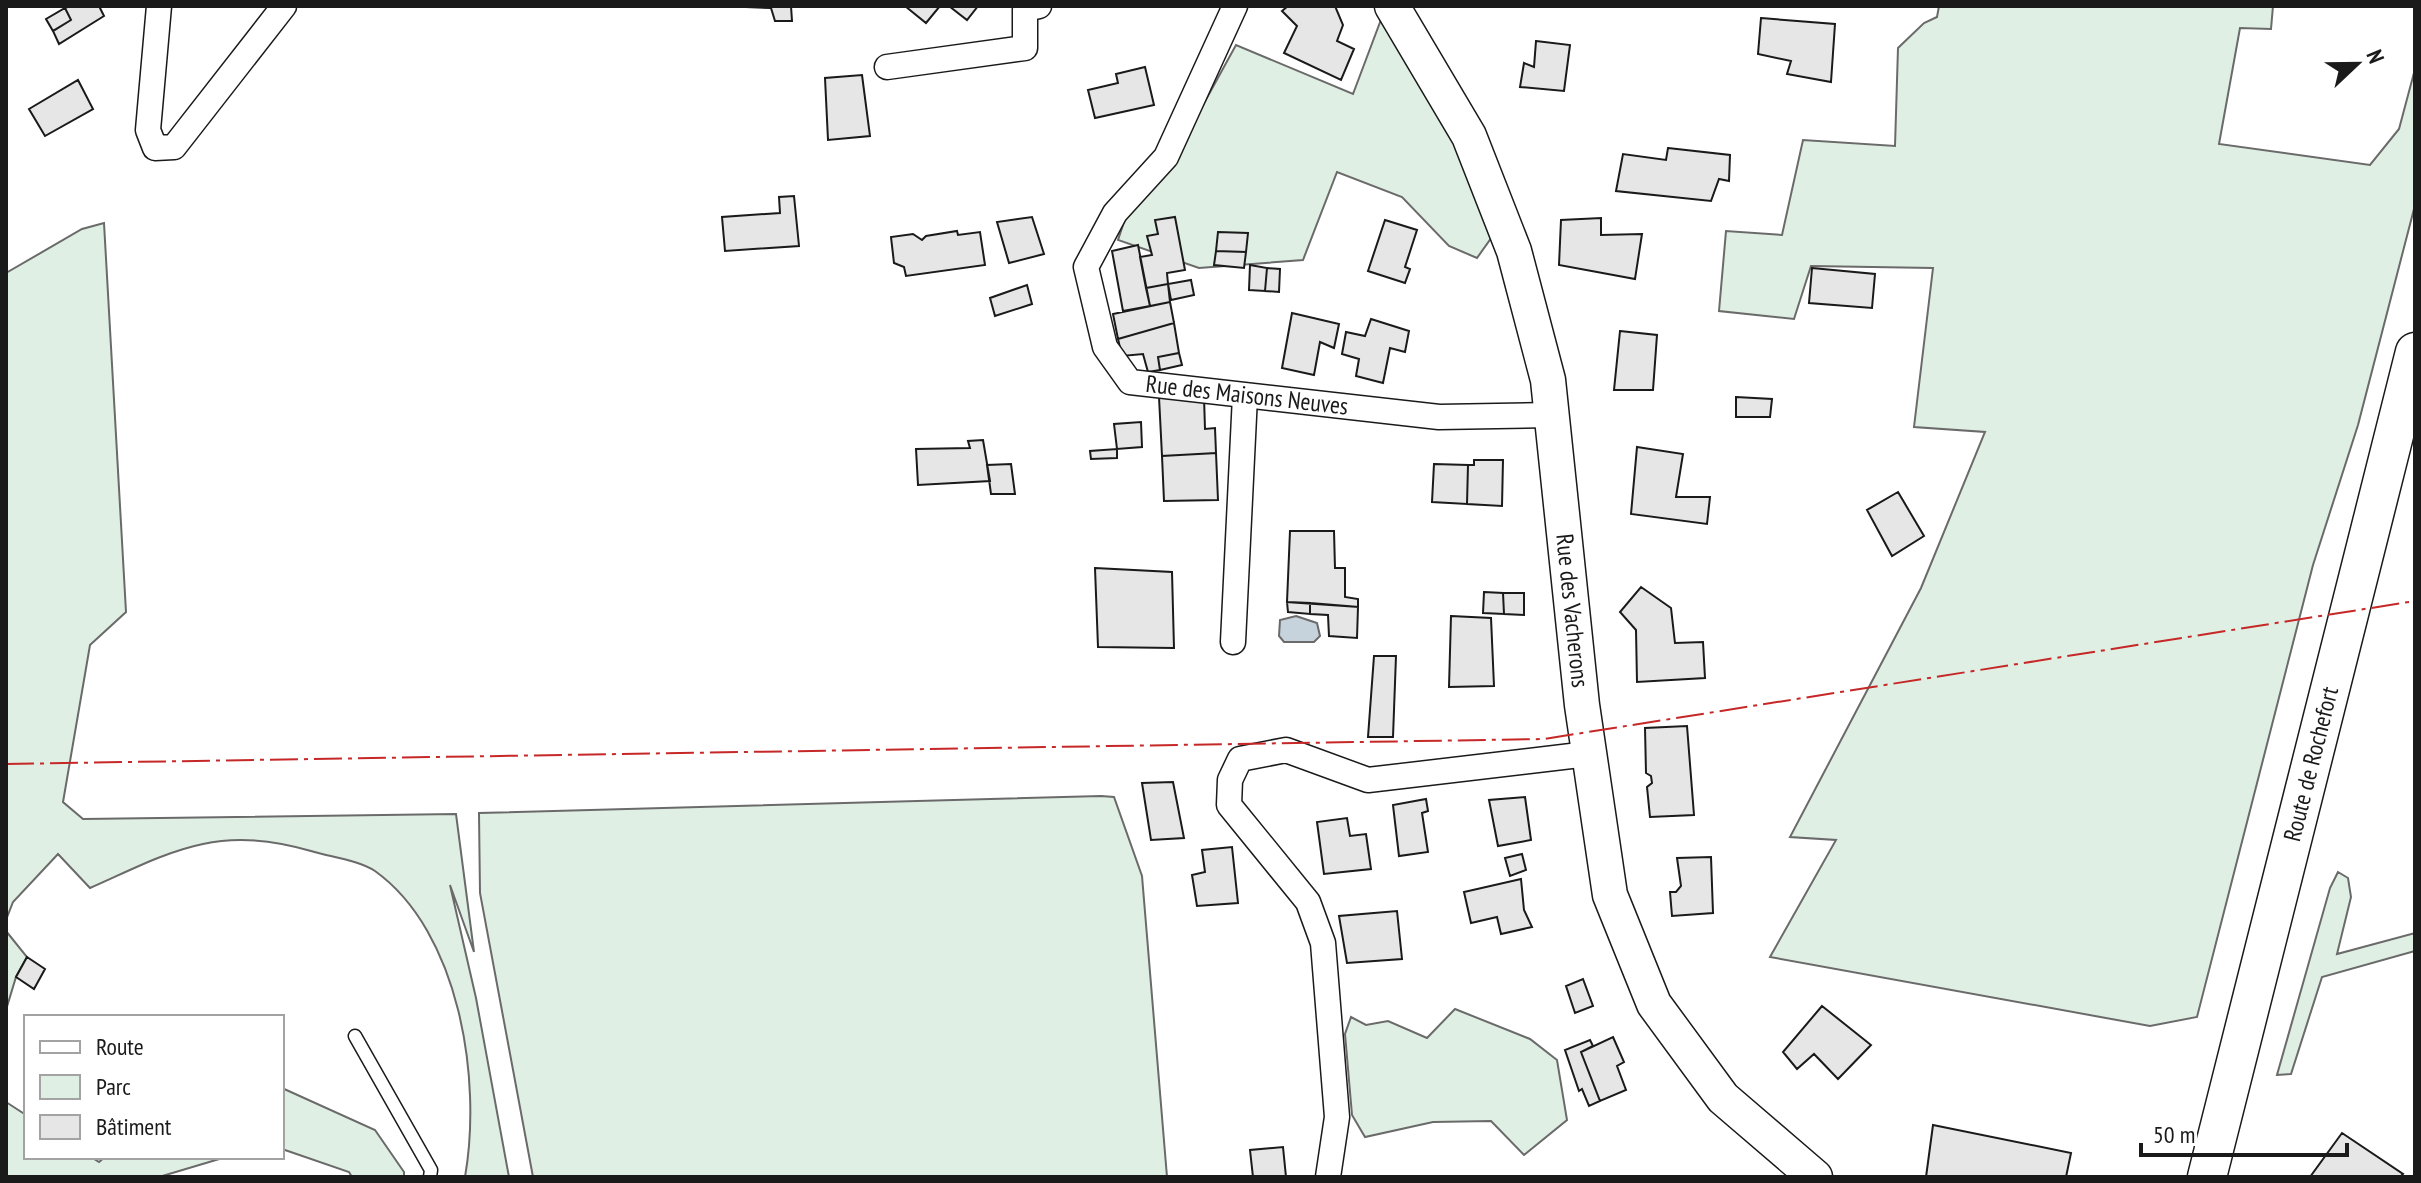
<svg xmlns="http://www.w3.org/2000/svg" width="2421" height="1183" font-family="'PT Sans Narrow',sans-serif">
<style>
.green{fill:#e0efe3;stroke:#6a6a6a;stroke-width:2}
.water{fill:#c6d2dc;stroke:#6a6a6a;stroke-width:2}
.building{fill:#e6e6e6;stroke:#1a1a1a;stroke-width:2}
.lines{fill:none;stroke-linecap:round;stroke-linejoin:round}
.lane-casing{stroke:#1a1a1a;stroke-width:15}
.street-casing{stroke:#1a1a1a;stroke-width:27}
.secondary-casing{stroke:#1a1a1a;stroke-width:37}
.primary-casing{stroke:#1a1a1a;stroke-width:41}
.lane{stroke:#fff;stroke-width:12}
.street{stroke:#fff;stroke-width:24}
.secondary{stroke:#fff;stroke-width:34}
.primary{stroke:#fff;stroke-width:38}
.power{stroke:#c62828;stroke-width:2;stroke-dasharray:28 6 4 6;stroke-linecap:butt}
.labels{text-anchor:middle;stroke-width:6;stroke-linejoin:round;paint-order:stroke}
.street-label{font-size:24px;fill:#1a1a1a;stroke:#fff}
</style>
<rect width="100%" height="100%" fill="#fff"/>
<path class="green" d="M 1939,6 L 2273,6 L 2271,29 L 2240,28 L 2219,144 L 2370,165 L 2399,129 L 2415,69 L 2415,205 L 2358,425 L 2313,565 L 2197,1017 L 2150,1026 L 1770,957 L 1836,840 L 1790,837 L 1921,588 L 1985,432 L 1914,427 L 1933,268 L 1811,266 L 1794,319 L 1719,311 L 1726,231 L 1782,235 L 1803,140 L 1895,146 L 1898,48 L 1924,23 L 1937,17 Z
M 1382,17 L 1450,126 L 1494,234 L 1477,258 L 1449,246 L 1402,197 L 1337,172 L 1303,260 L 1199,268 L 1118,240 L 1125,219 L 1175,156 L 1236,45 L 1353,94 Z
M 104,223 L 126,612 L 90,645 L 63,802 L 83,819 L 456,814 L 474,952 L 450,885 L 476,998 L 509,1177 L 465,1177 C 482,1080 460,932 375,871 C 359,860 330,857 311,851 C 277,841 239,836 203,844 C 164,852 127,872 90,888 L 58,854 L 13,902 L 6,920 L 6,273 L 82,229 Z
M 1101,796 L 1114,797 L 1142,876 L 1167,1177 L 533,1177 L 480,893 L 479,813 Z
M 2338,872 L 2348,878 L 2351,897 L 2337,954 L 2415,933 L 2415,951 L 2322,977 L 2291,1074 L 2277,1075 L 2330,888 Z
M 6,931 L 27,957 L 16,977 L 6,1010 Z
M 1455,1009 L 1530,1039 L 1557,1060 L 1567,1120 L 1524,1155 L 1491,1121 L 1433,1122 L 1365,1137 L 1352,1115 L 1345,1034 L 1351,1017 L 1366,1025 L 1388,1021 L 1427,1038 Z
M 282,1088 L 375,1130 L 404,1172 L 404,1177 L 352,1177 L 349,1172 L 282,1149 Z
M 6,1102 L 26,1115 L 26,1157 L 91,1157 L 99,1162 L 105,1157 L 226,1157 L 159,1177 L 6,1177 Z"/>
<path class="water" d="M 1296,616 L 1317,623 L 1320,636 L 1314,642 L 1284,642 L 1279,636 L 1280,620 Z"/>
<path class="building" d="M 70,6 L 99,6 L 104,16 L 59,44 L 53,31 L 71,20 L 65,8 Z
M 721,6 L 791,6 L 792,21 L 775,21 L 771,8 Z
M 905,6 L 940,6 L 926,23 Z
M 949,6 L 978,6 L 967,20 Z
M 1288,6 L 1335,6 L 1343,25 L 1337,41 L 1354,49 L 1341,80 L 1284,53 L 1297,26 L 1282,11 Z
M 65,8 L 71,20 L 53,31 L 46,19 Z
M 1761,18 L 1835,24 L 1831,82 L 1787,74 L 1791,61 L 1758,54 Z
M 1536,41 L 1570,45 L 1564,91 L 1520,87 L 1524,63 L 1534,67 Z
M 1145,67 L 1154,105 L 1095,118 L 1088,90 L 1118,83 L 1116,74 Z
M 862,75 L 870,136 L 828,140 L 825,78 Z
M 78,80 L 93,109 L 45,136 L 29,109 Z
M 1668,148 L 1730,155 L 1729,181 L 1719,179 L 1711,201 L 1616,191 L 1623,154 L 1666,160 Z
M 794,196 L 799,246 L 725,251 L 722,217 L 780,213 L 779,197 Z
M 1032,217 L 1044,254 L 1009,263 L 997,222 Z
M 1175,217 L 1185,270 L 1167,273 L 1168,284 L 1146,288 L 1140,257 L 1152,255 L 1147,236 L 1158,234 L 1155,220 Z
M 1601,218 L 1601,235 L 1642,234 L 1635,279 L 1559,265 L 1561,220 Z
M 1385,220 L 1417,230 L 1405,267 L 1410,269 L 1405,283 L 1368,271 Z
M 957,231 L 958,235 L 980,232 L 985,265 L 906,276 L 904,267 L 894,263 L 891,237 L 913,234 L 922,240 L 926,236 Z
M 1218,232 L 1248,233 L 1246,252 L 1216,251 Z
M 1138,245 L 1150,306 L 1123,311 L 1112,251 Z
M 1216,251 L 1246,252 L 1244,268 L 1214,265 Z
M 1250,265 L 1267,268 L 1265,291 L 1249,290 Z
M 1267,268 L 1280,269 L 1279,292 L 1265,291 Z
M 1812,268 L 1875,274 L 1872,308 L 1809,303 Z
M 1191,280 L 1194,295 L 1171,300 L 1168,284 Z
M 1168,284 L 1170,302 L 1150,306 L 1146,288 Z
M 1027,285 L 1032,304 L 995,316 L 990,298 Z
M 1170,302 L 1174,323 L 1118,339 L 1113,314 Z
M 1292,313 L 1339,324 L 1334,348 L 1320,342 L 1314,375 L 1282,368 Z
M 1371,319 L 1409,331 L 1405,352 L 1390,348 L 1383,383 L 1356,376 L 1359,359 L 1342,354 L 1346,332 L 1365,336 Z
M 1174,323 L 1179,353 L 1158,357 L 1160,370 L 1148,372 L 1143,354 L 1122,356 L 1118,339 Z
M 1620,331 L 1657,335 L 1653,390 L 1614,390 Z
M 1179,353 L 1182,365 L 1160,370 L 1158,357 Z
M 1159,397 L 1204,397 L 1205,429 L 1215,428 L 1216,453 L 1162,456 Z
M 1736,397 L 1772,399 L 1770,417 L 1736,417 Z
M 1141,422 L 1142,447 L 1117,449 L 1114,424 Z
M 983,440 L 990,481 L 918,485 L 916,449 L 970,448 L 968,441 Z
M 1637,447 L 1683,454 L 1676,497 L 1710,497 L 1707,524 L 1631,514 Z
M 1117,449 L 1117,458 L 1091,459 L 1090,451 Z
M 1216,453 L 1218,500 L 1164,501 L 1162,456 Z
M 1474,460 L 1503,460 L 1502,506 L 1467,504 L 1468,465 L 1474,465 Z
M 1011,464 L 1015,494 L 991,494 L 987,465 Z
M 1434,464 L 1468,465 L 1467,504 L 1432,502 Z
M 1898,492 L 1924,536 L 1892,556 L 1867,510 Z
M 1290,531 L 1334,531 L 1335,568 L 1345,568 L 1345,597 L 1358,599 L 1358,607 L 1287,602 Z
M 1095,568 L 1172,572 L 1174,648 L 1098,647 Z
M 1641,587 L 1671,608 L 1675,643 L 1703,642 L 1705,678 L 1637,682 L 1636,630 L 1620,612 Z
M 1484,592 L 1503,593 L 1504,614 L 1483,613 Z
M 1503,593 L 1524,593 L 1524,615 L 1504,614 Z
M 1287,602 L 1310,603 L 1310,614 L 1288,612 Z
M 1310,603 L 1358,607 L 1357,638 L 1329,636 L 1328,615 L 1310,614 Z
M 1451,616 L 1491,618 L 1494,686 L 1449,687 Z
M 1374,656 L 1396,656 L 1393,737 L 1368,737 Z
M 1687,726 L 1694,815 L 1650,817 L 1647,787 L 1652,783 L 1651,776 L 1646,773 L 1645,728 Z
M 1173,782 L 1184,838 L 1151,840 L 1142,783 Z
M 1525,797 L 1531,840 L 1498,846 L 1489,800 Z
M 1426,799 L 1428,811 L 1422,813 L 1428,852 L 1399,856 L 1393,805 Z
M 1347,818 L 1350,836 L 1366,834 L 1371,869 L 1324,874 L 1317,822 Z
M 1232,847 L 1238,903 L 1197,906 L 1192,875 L 1205,872 L 1202,850 Z
M 1522,854 L 1526,870 L 1510,876 L 1505,858 Z
M 1711,857 L 1713,913 L 1672,916 L 1670,892 L 1676,892 L 1681,886 L 1677,858 Z
M 1521,879 L 1524,910 L 1532,927 L 1501,934 L 1497,917 L 1471,923 L 1464,892 Z
M 1397,911 L 1402,959 L 1347,963 L 1339,916 Z
M 27,957 L 45,969 L 34,989 L 16,977 Z
M 1583,979 L 1593,1006 L 1575,1013 L 1566,986 Z
M 1822,1006 L 1871,1045 L 1838,1079 L 1814,1054 L 1797,1069 L 1783,1052 Z
M 1613,1037 L 1624,1062 L 1617,1066 L 1626,1090 L 1600,1101 L 1581,1052 Z
M 1590,1040 L 1593,1046 L 1581,1052 L 1600,1101 L 1589,1106 L 1582,1089 L 1579,1091 L 1565,1050 Z
M 1933,1125 L 2071,1153 L 2066,1177 L 1926,1177 Z
M 2342,1133 L 2403,1174 L 2400,1177 L 2310,1177 Z
M 1283,1147 L 1286,1177 L 1253,1177 L 1250,1150 Z"/>
<g class="lines">
<g class="lane-casing">
<path id="lane" d="M 355,1036 L 431,1170 L 430,1177"/>
</g>
<g class="street-casing">
<g id="street">
<path d="M 159,6 L 148,130 L 155,148 L 174,147 L 284,6"/>
<path id="s1" d="M 1235,6 L 1166,157 L 1115,213 L 1086,267 L 1105,347 L 1130,382 L 1439,417 L 1551,415"/>
<path d="M 887,67 L 1025,48 L 1025,9 L 1039,6"/>
<path d="M 1233,642 L 1245,396"/>
<path d="M 1328,1177 L 1337,1117 L 1323,943 L 1308,902 L 1229,805 L 1230,780 L 1240,759 L 1286,750 L 1368,780 L 1588,754"/>
</g>
</g>
<g class="secondary-casing">
<g id="secondary">
<path id="s2" d="M 1392,6 L 1469,136 L 1514,251 L 1548,380 L 1582,705 L 1610,895 L 1654,1004 L 1723,1098 L 1815,1177"/>
</g>
</g>
<g class="primary-casing">
<g id="primary">
<path id="s3" d="M 2207,1177 L 2415,352"/>
</g>
</g>
<use href="#lane" class="lane"/>
<use href="#street" class="street"/>
<use href="#secondary" class="secondary"/>
<use href="#primary" class="primary"/>
<path class="power" d="M 6,764 L 1544,739 L 2415,601"/>
</g>
<g class="labels">
<g class="street-label">
<text dy="8" stroke="none"><textPath href="#s1" startOffset="546">Rue des Maisons Neuves</textPath></text>
<text dy="8" stroke="none"><textPath href="#s2" startOffset="640">Rue des Vacherons</textPath></text>
<text dy="8" stroke="none"><textPath href="#s3" startOffset="426">Route de Rochefort</textPath></text>
</g>
</g>
<rect width="2421" height="1183" fill="none" stroke="#1a1a1a" stroke-width="16"/>
<rect x="24" y="1015" width="260" height="144" fill="#ffffff" stroke="#a3a3a3" stroke-width="2"/>
<rect x="40" y="1041" width="40" height="12" fill="#ffffff" stroke="#a3a3a3" stroke-width="2"/>
<text x="96" y="1055" font-size="24" fill="#1a1a1a">Route</text>
<rect x="40" y="1075" width="40" height="24" fill="#e0efe3" stroke="#a3a3a3" stroke-width="2"/>
<text x="96" y="1095" font-size="24" fill="#1a1a1a">Parc</text>
<rect x="40" y="1115" width="40" height="24" fill="#e6e6e6" stroke="#a3a3a3" stroke-width="2"/>
<text x="96" y="1135" font-size="24" fill="#1a1a1a">Bâtiment</text>
<g transform="translate(2357 64) rotate(68)" stroke="#ffffff" stroke-width="6" paint-order="stroke">
<path d="M0-6L14 30L0 20L-14 30Z" fill="#1a1a1a"/>
<text y="-12" font-size="22" font-weight="bold" text-anchor="middle" fill="#1a1a1a">N</text>
</g>
<path d="M2141 1143v12h206v-12" fill="none" stroke="#1a1a1a" stroke-width="4"/>
<text x="2153" y="1143" font-size="24" fill="#1a1a1a" stroke="#ffffff" stroke-width="6" paint-order="stroke">50 m</text>
</svg>
